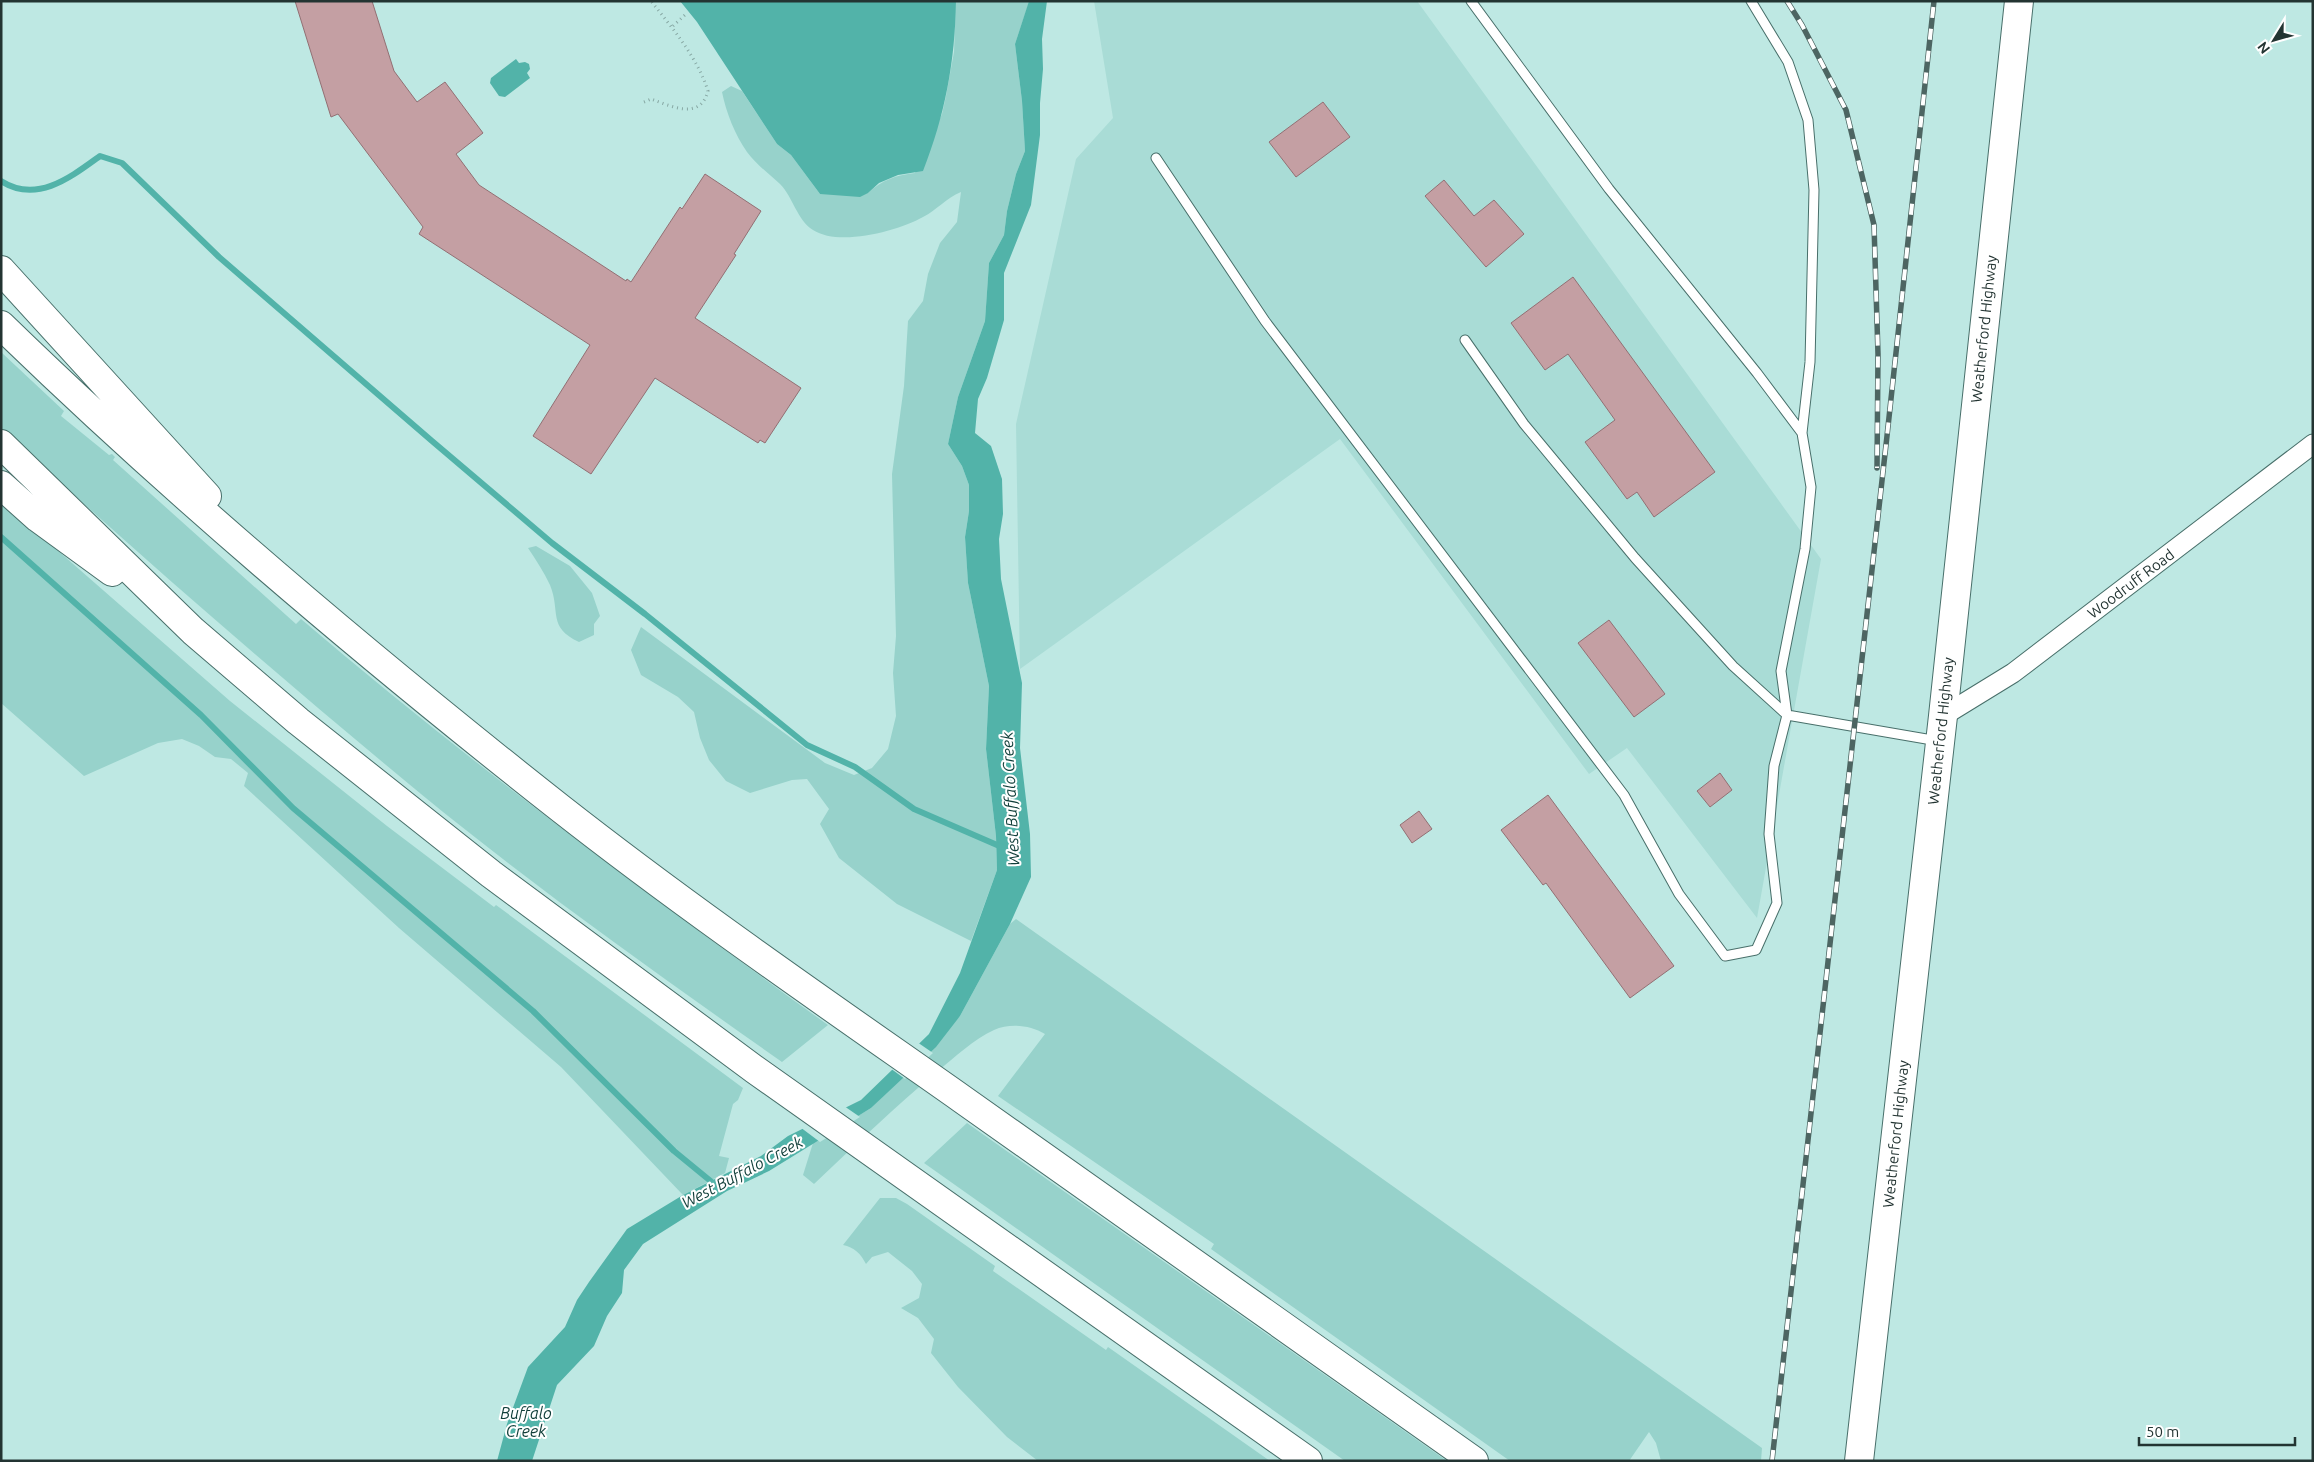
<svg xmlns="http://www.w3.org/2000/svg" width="2314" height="1462" font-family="Ubuntu,sans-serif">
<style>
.built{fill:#a9dcd6}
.green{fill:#97d2cb}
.water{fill:#52b3a9}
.pier{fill:#bee8e3}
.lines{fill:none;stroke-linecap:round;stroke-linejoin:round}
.stream{stroke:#52b3a9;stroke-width:6}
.building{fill:#c49fa3;stroke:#926f73}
.service-casing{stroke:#486f6a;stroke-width:11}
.minor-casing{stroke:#486f6a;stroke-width:21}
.primary-casing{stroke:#486f6a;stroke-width:30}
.motorway-casing{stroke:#486f6a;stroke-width:30}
.path{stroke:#87a8a4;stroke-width:3;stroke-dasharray:1 4;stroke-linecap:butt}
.service{stroke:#fff;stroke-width:9}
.minor{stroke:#fff;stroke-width:19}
.primary{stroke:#fff;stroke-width:28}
.motorway{stroke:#fff;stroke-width:28}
.rail-casing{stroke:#4d6562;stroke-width:5.5}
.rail{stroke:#fff;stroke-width:4;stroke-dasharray:11;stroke-linecap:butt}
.labels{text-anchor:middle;stroke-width:4;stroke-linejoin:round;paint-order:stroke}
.street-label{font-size:15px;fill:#233432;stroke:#fff}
.water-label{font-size:16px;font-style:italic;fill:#103e39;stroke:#fff}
</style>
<rect width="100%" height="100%" fill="#bee8e3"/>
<path class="built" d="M 1094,1 L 1417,1 L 1821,559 L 1757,918 L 1627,748 L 1589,774 L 1340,439 L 1020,669 L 1016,424 L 1076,159 L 1113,118 Z"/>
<path class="green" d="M 956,1 L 1029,2 L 1015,44 L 1022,101 L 1025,151 L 1016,174 L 1007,211 L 1004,235 L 989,263 L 985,321 L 958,397 L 948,444 L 962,466 L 969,485 L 969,511 L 965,537 L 968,583 L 989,686 L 986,749 L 996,836 L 997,870 L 971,941 L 897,904 L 839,858 L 820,824 L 829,809 L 807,779 L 792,780 L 750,793 L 726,781 L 709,760 L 700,738 L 694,712 L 678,697 L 641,675 L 631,650 L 641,627 L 825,763 L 854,775 L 872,768 L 888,749 L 896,716 L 893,673 L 896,636 L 892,474 L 904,386 L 908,321 L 923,301 L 928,274 L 940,243 L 957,222 L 961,192 C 946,198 937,210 923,217 C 898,231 839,247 813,230 C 797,220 793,197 780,184 C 769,174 756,164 747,152 C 735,135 726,112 722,92 L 731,86 L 742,91 L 777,144 L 791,155 L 820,194 L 868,193 C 882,180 896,175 915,173 L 942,114 L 946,96 L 954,52 Z
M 1,352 L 64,411 L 61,416 L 109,455 L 112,454 L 115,457 L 113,460 L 296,624 L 301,619 C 470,763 648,895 828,1025 L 782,1062 C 660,976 537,889 421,794 C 278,676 138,554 1,429 Z
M 1,501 L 230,701 L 387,826 L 494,907 L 496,905 L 743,1088 L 738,1100 L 733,1104 L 719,1156 L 729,1158 L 725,1173 L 683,1195 L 561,1067 L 399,928 L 244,786 L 248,773 L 231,759 L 215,757 L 199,746 L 182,739 L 158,743 L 84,776 L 1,703 Z
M 536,546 L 570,566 L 592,593 L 600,616 L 594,624 L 594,635 L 579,642 C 547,627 561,612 550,585 C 544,572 536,560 528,548 Z
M 1016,919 L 1762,1448 L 1761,1461 L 1661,1461 L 1656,1443 L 1649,1432 L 1629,1461 L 1510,1461 L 1211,1249 L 1214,1244 L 998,1096 L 1045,1034 C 1030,1025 1010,1023 994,1030 C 974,1039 955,1057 938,1071 C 895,1107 855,1145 814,1184 L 803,1175 L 813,1143 L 871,1108 L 960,1016 L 1010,924 Z
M 967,1123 L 1447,1461 L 1345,1461 L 924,1163 Z
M 880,1198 L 896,1198 L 907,1204 L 995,1266 L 993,1271 L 1106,1350 L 1108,1347 L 1270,1461 L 1038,1461 L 1007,1437 L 958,1387 L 931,1353 L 934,1339 L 918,1318 L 901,1308 L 919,1298 L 922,1284 L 912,1271 L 888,1252 L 872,1257 L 866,1264 C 861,1254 854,1247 843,1245 Z"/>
<path class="water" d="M 680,1 L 956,1 C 955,62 945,115 923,171 L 898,175 L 879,183 L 868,193 L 860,197 L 820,194 L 791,155 L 777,144 L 697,22 Z
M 1029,1 L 1047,1 L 1042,39 L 1043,69 L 1040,103 L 1040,135 L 1031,205 L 1004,273 L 1004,320 L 987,378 L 978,399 L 975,433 L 991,446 L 1002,479 L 1003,514 L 999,539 L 1001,579 L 1022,683 L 1020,748 L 1030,834 L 1031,877 L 1010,924 L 960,1016 L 936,1047 L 871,1108 L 769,1171 L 727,1191 L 643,1244 L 624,1270 L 622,1293 L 607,1316 L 594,1346 L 557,1385 L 532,1461 L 497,1461 L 507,1424 L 528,1367 L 565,1327 L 577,1300 L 589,1282 L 627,1229 L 683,1195 L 761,1156 L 788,1136 L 861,1100 L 929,1034 L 960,973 L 997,870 L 996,836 L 986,749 L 989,686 L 968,583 L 965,537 L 969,511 L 969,485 L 962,466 L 948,444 L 958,397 L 985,321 L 989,263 L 1004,235 L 1007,211 L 1016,174 L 1025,151 L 1022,101 L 1015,44 Z
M 516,59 L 519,63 L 525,62 L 529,64 L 530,69 L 527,73 L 530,78 L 505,97 L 499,96 L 490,83 L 491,78 Z"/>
<path class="pier" d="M 917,1042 L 933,1053 L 905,1079 L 890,1068 Z
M 844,1106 L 860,1117 L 820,1142 L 800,1127 Z"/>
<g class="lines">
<path class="stream" d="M 1,181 C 37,204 71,177 100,156 L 122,163 L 219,257 L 432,441 L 552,543 L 645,614 L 807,745 L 855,767 L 914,809 L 1004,848
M 1,537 L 201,715 L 293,808 L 533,1011 L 674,1151 L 713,1183"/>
</g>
<path class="building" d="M 295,1 L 372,1 L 394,71 L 417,102 L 445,82 L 483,133 L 456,154 L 479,185 L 626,281 L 627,279 L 631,282 L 680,207 L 682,209 L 705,174 L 761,211 L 734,254 L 736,255 L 695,318 L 801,388 L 765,443 L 760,440 L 758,443 L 655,378 L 591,474 L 533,436 L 590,345 L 419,234 L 423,227 L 338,114 L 331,117 Z
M 1323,102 L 1350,137 L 1296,177 L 1269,142 Z
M 1444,180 L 1474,216 L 1494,200 L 1524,234 L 1486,267 L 1425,196 Z
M 1573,277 L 1715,472 L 1654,517 L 1637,492 L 1627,499 L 1585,442 L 1615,420 L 1568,354 L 1545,370 L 1511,323 Z
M 1609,620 L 1665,694 L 1634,717 L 1578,643 Z
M 1720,773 L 1732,790 L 1710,807 L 1697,791 Z
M 1548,795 L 1674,966 L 1630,998 L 1546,883 L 1543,885 L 1501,830 Z
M 1419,811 L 1432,829 L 1412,843 L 1400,825 Z"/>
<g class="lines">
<g class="service-casing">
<path id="service" d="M 1471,1 L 1609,189 L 1757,373 L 1802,433 L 1811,487 L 1805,549 L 1781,671 L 1787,715
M 1751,1 L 1788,62 L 1808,120 L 1814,190 L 1810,362 L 1802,433
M 1156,158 L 1265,321 L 1624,795 L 1679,894 L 1725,956 L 1756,950 L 1777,903 L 1769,834 L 1774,766 L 1787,715 L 1938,741
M 1465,340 L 1524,424 L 1635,558 L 1733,666 L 1787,715"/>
</g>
<g class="minor-casing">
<path id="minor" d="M 1943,716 L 2013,673 L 2313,444"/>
</g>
<g class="primary-casing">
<path id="primary" d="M 1859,1461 L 1943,716 L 2019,1"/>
</g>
<g class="motorway-casing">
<path id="motorway" d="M 1,270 L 207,496
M 1,325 C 178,497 367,656 560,808 C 690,910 827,1004 962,1099 C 1132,1219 1303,1340 1474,1461
M 1,444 L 193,631 L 298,721 L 491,874 L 754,1069 L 1308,1461
M 1,485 L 38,518 L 112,572"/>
</g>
<path class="path" d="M 673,26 L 687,13
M 644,102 L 651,99 C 671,106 700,121 708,91 C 697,57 673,29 651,1"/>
<use href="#service" class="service"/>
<use href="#minor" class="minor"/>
<use href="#primary" class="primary"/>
<use href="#motorway" class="motorway"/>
<g class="rail-casing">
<path id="rail" d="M 1787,1 L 1802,25 L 1846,110 L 1874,225 L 1878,354 L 1877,468
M 1772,1461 L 1887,436 L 1934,1"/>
</g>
<use href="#rail" class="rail"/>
</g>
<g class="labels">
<g class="street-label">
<text transform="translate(1984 329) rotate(-84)" y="5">Weatherford Highway</text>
<text transform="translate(2131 584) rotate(-37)" y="5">Woodruff Road</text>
<text transform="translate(1941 731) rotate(-84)" y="5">Weatherford Highway</text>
<text transform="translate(1896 1134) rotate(-84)" y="5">Weatherford Highway</text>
</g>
<g class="water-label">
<text transform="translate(1010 799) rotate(-93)" y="6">West Buffalo Creek</text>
<text transform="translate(742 1172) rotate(-28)" y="6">West Buffalo Creek</text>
<text x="526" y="1419">Buffalo<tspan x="526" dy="18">Creek</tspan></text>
</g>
</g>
<rect width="2314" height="1462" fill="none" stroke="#233432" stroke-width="5"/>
<g transform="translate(2274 40) rotate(233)" stroke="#ffffff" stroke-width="4" paint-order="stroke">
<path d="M0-4L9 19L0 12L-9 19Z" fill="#233432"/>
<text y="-8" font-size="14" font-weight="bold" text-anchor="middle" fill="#233432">N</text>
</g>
<path d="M2139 1437v8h156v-8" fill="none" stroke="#233432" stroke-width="2.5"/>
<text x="2146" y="1437" font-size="15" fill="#233432" stroke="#ffffff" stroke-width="4" paint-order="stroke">50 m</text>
</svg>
